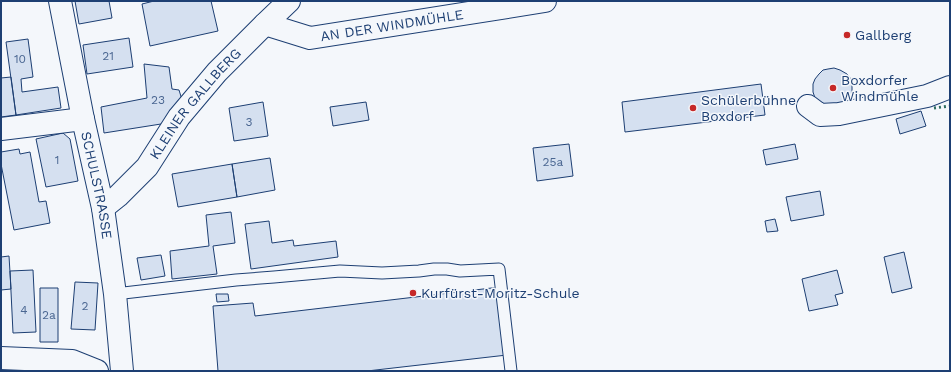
<svg xmlns="http://www.w3.org/2000/svg" width="951" height="372" font-family="'Work Sans',sans-serif">
<style>
.building{fill:#d5e0f0;stroke:#1d3f73}
.lines{fill:none;stroke-linecap:round;stroke-linejoin:round}
.service-casing{stroke:#1d3f73;stroke-width:13}
.minor-casing{stroke:#1d3f73;stroke-width:24}
.tertiary-casing{stroke:#1d3f73;stroke-width:24}
.service{stroke:#f4f7fb;stroke-width:11}
.minor{stroke:#f4f7fb;stroke-width:22}
.tertiary{stroke:#f4f7fb;stroke-width:22}
.hedge{stroke:#2c6c60;stroke-width:3;stroke-dasharray:2 3;stroke-linecap:butt}
.poi-dot{fill:#c62828;stroke:#f4f7fb;stroke-width:1.5}
.labels{text-anchor:middle;stroke-width:3;stroke-linejoin:round;paint-order:stroke}
.number-label{font-size:12px;fill:#4b6792}
.street-label{font-size:14px;fill:#1d3f73;stroke:#f4f7fb}
.poi-label{font-size:14px;fill:#1d3f73;stroke:#f4f7fb;text-anchor:start}
</style>
<rect width="100%" height="100%" fill="#f4f7fb"/>
<path class="building" d="M 75,1 L 109,1 L 112,18 L 79,24 Z
M 154,1 L 211,1 L 218,31 L 150,46 L 142,4 Z
M 129,38 L 133,67 L 87,74 L 83,45 Z
M 28,39 L 33,77 L 21,79 L 22,92 L 58,87 L 61,108 L 16,115 L 6,42 Z
M 144,64 L 169,67 L 172,89 L 179,90 L 183,103 L 161,124 L 104,133 L 101,107 L 147,98 Z
M 834,68 L 840,70 L 847,74 L 851,79 L 852,84 L 852,91 L 851,97 L 848,101 L 827,108 L 815,98 L 813,92 L 813,84 L 815,79 L 819,74 L 823,70 L 828,69 Z
M 11,77 L 16,115 L 1,117 L 1,78 Z
M 761,84 L 765,115 L 625,132 L 622,102 Z
M 263,102 L 268,136 L 234,141 L 229,108 Z
M 366,102 L 369,120 L 333,126 L 330,107 Z
M 921,111 L 926,126 L 900,134 L 896,119 Z
M 63,133 L 70,139 L 78,181 L 46,187 L 36,139 Z
M 569,144 L 573,176 L 537,181 L 533,148 Z
M 795,144 L 798,159 L 766,165 L 763,150 Z
M 19,149 L 20,154 L 30,152 L 39,202 L 46,201 L 50,223 L 14,230 L 1,164 L 1,152 Z
M 270,158 L 275,190 L 237,197 L 232,164 Z
M 232,164 L 237,197 L 178,207 L 172,174 Z
M 820,191 L 824,215 L 791,221 L 786,197 Z
M 231,212 L 235,243 L 213,246 L 217,274 L 172,279 L 170,251 L 209,246 L 206,215 Z
M 775,219 L 778,231 L 767,232 L 765,221 Z
M 269,221 L 272,243 L 293,240 L 294,246 L 336,241 L 338,257 L 251,269 L 245,224 Z
M 904,252 L 912,288 L 892,293 L 884,257 Z
M 161,255 L 165,276 L 141,280 L 137,258 Z
M 9,256 L 11,289 L 1,290 L 1,257 Z
M 33,270 L 36,332 L 13,333 L 10,271 Z
M 837,270 L 843,293 L 835,295 L 838,305 L 809,311 L 802,279 Z
M 75,282 L 98,283 L 95,330 L 71,329 Z
M 500,287 L 507,355 L 367,371 L 218,371 L 213,306 L 253,303 L 255,316 Z
M 40,288 L 58,288 L 58,342 L 40,342 Z
M 216,294 L 228,294 L 229,301 L 217,302 Z"/>
<g class="lines">
<g class="service-casing">
<path id="service" d="M 115,294 L 236,280 L 274,277 L 340,271 L 382,273 L 419,271 L 434,269 L 447,269 L 460,271 L 499,269 L 511,371"/>
</g>
<g class="minor-casing">
<g id="minor">
<path id="s1" d="M 265,24 L 310,38 L 545,1"/>
<path d="M 808,106 L 820,115 L 839,114 L 927,96 L 950,87"/>
<path d="M 1,129 L 83,119"/>
<path id="s2" d="M 103,208 L 118,196 L 147,167 L 179,117 L 217,72 L 265,24 L 289,1"/>
</g>
</g>
<g class="tertiary-casing">
<g id="tertiary">
<path id="s3" d="M 60,1 L 83,119 L 103,208 L 115,294 L 122,371"/>
<path d="M 1,358 L 72,361 L 97,371"/>
</g>
</g>
<use href="#service" class="service"/>
<use href="#minor" class="minor"/>
<use href="#tertiary" class="tertiary"/>
<path class="hedge" d="M 934,108 L 950,106"/>
</g>
<g class="poi-dot">
<circle cx="847" cy="35" r="4"/>
<circle cx="833" cy="88" r="4"/>
<circle cx="693" cy="108" r="4"/>
<circle cx="413" cy="293" r="4"/>
</g>
<g class="labels">
<g class="number-label">
<text x="108" y="60">21</text>
<text x="20" y="63">10</text>
<text x="158" y="104">23</text>
<text x="249" y="126">3</text>
<text x="57" y="164">1</text>
<text x="553" y="166">25a</text>
<text x="85" y="310">2</text>
<text x="24" y="314">4</text>
<text x="49" y="319">2a</text>
</g>
<g class="street-label">
<text dy="5" stroke="none"><textPath href="#s1" startOffset="130">AN DER WINDMÜHLE</textPath></text>
<text dy="5" stroke="none"><textPath href="#s2" startOffset="140">KLEINER GALLBERG</textPath></text>
<text dy="5" stroke="none"><textPath href="#s3" startOffset="188">SCHULSTRASSE</textPath></text>
</g>
<g class="poi-label">
<text x="855" y="40">Gallberg</text>
<text x="841" y="85">Boxdorfer<tspan x="841" dy="16">Windmühle</tspan></text>
<text x="701" y="105">Schülerbühne<tspan x="701" dy="16">Boxdorf</tspan></text>
<text x="421" y="298">Kurfürst-Moritz-Schule</text>
</g>
</g>
<rect width="951" height="372" fill="none" stroke="#1d3f73" stroke-width="4"/>
</svg>
